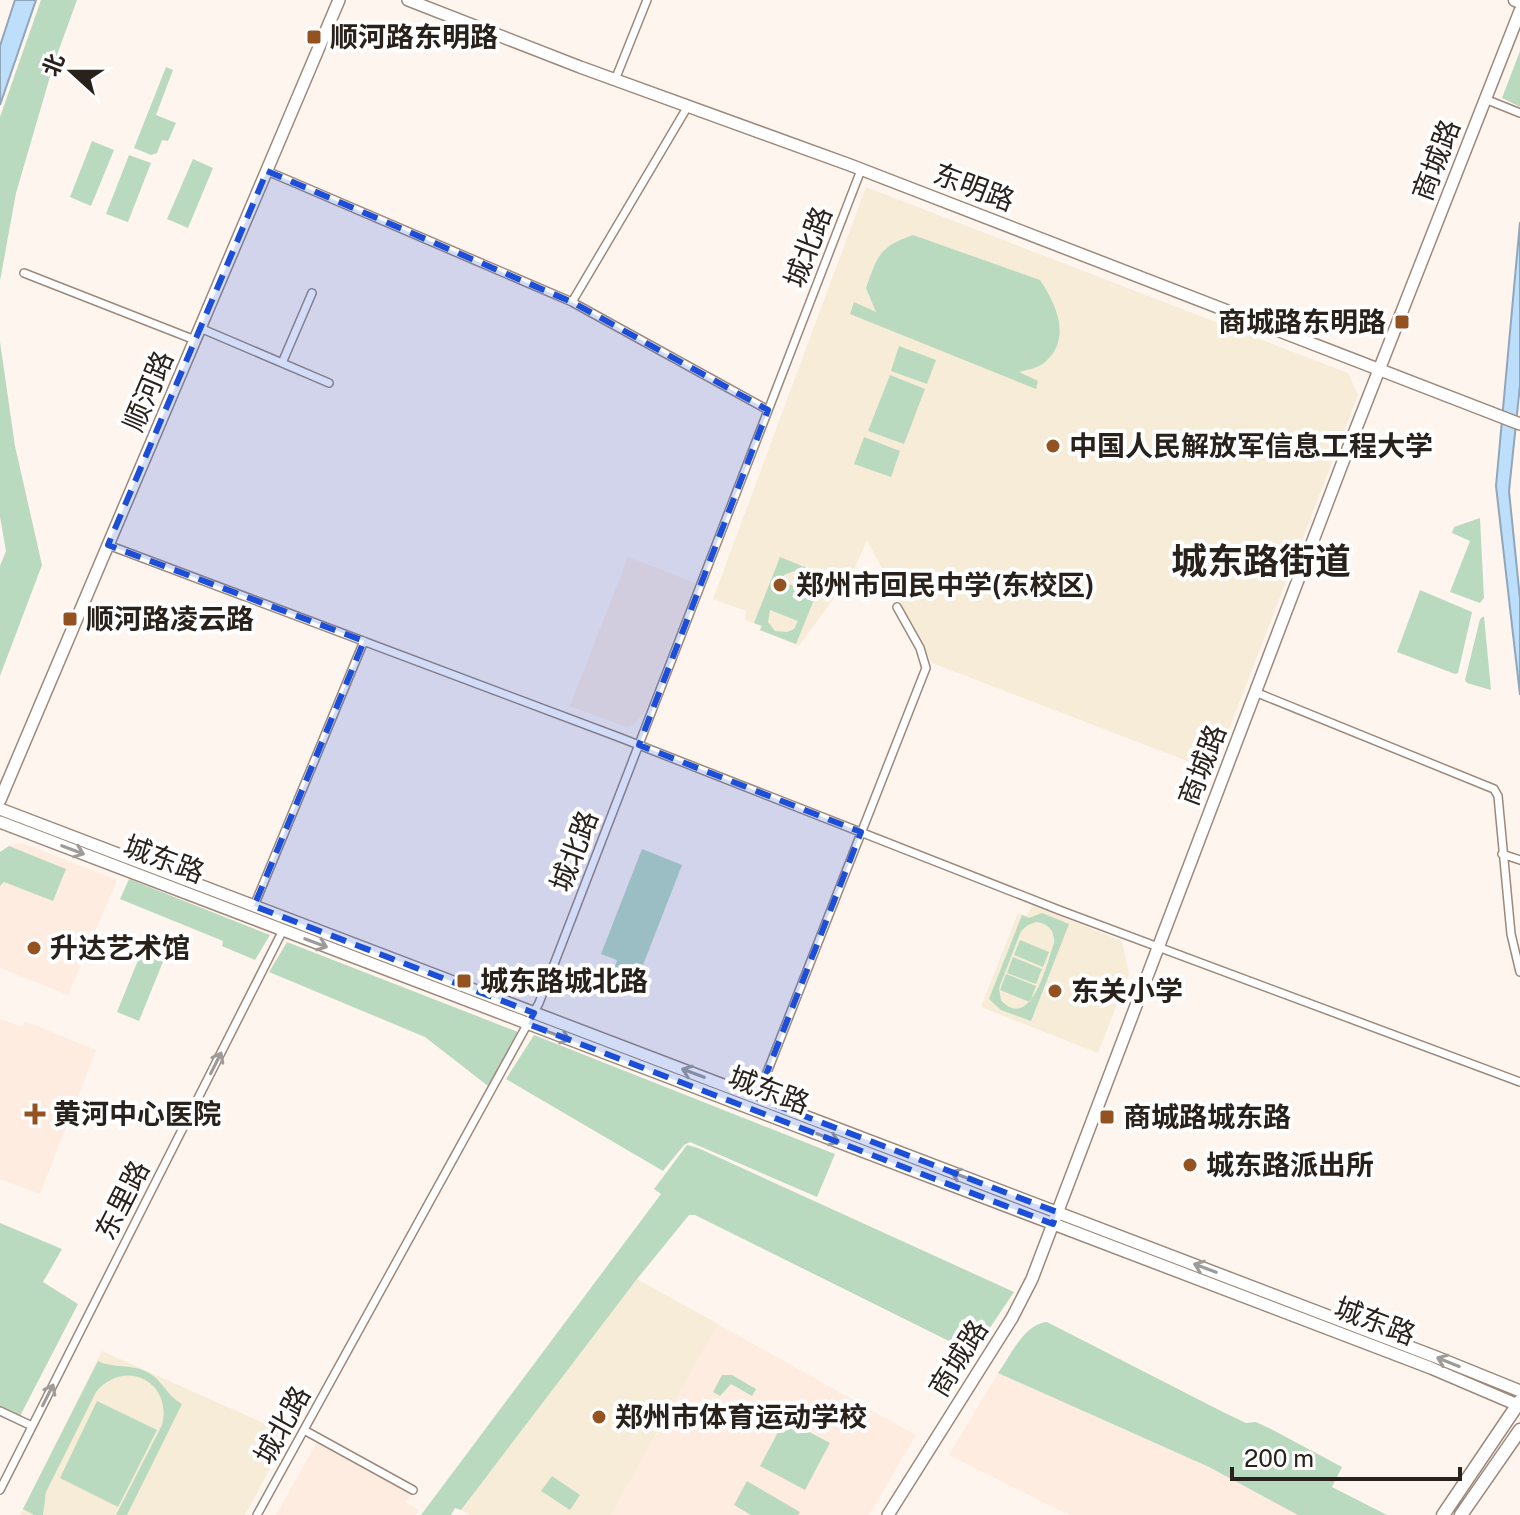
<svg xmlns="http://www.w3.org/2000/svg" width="1520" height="1515" font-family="'Public Sans','Noto Sans SC',sans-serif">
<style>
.built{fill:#feece0}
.education{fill:#f7ecd7}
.green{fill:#badac0;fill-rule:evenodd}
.water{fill:#bddffb;stroke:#91a6b8;stroke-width:2}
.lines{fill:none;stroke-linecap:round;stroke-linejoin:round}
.street-casing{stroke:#9d897b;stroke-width:10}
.secondary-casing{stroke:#9d897b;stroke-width:14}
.primary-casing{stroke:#9d897b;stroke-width:15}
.street{stroke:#fff;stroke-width:7}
.secondary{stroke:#fff;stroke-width:11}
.primary{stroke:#fff;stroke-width:12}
.oneway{stroke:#9f9b98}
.marked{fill:#1d4ed8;fill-opacity:0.2;stroke:#1d4ed8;stroke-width:6;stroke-dasharray:16 10;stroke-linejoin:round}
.poi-dot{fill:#93521f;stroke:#fff;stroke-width:3}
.labels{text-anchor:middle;stroke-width:8;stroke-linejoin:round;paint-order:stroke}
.poi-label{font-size:28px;font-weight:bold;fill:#29211b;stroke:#fff;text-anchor:start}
.street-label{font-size:28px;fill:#29211b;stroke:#fff}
.district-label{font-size:36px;font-weight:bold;fill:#29211b;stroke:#fff}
</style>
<rect width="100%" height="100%" fill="#fef5ef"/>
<path class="built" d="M 628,557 L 695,583 L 645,712 L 634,724 L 627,727 L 570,706 Z
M 22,843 L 117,880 L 68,995 L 0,968 L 0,852 L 10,845 Z
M 0,1019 L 22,1027 L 25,1021 L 96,1050 L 40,1194 L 0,1179 Z
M 718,1324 L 916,1435 L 869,1515 L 611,1515 Z
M 998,1373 L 1209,1467 L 1298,1515 L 1069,1515 L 949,1455 Z
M 317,1442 L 411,1494 L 406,1502 L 419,1510 L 416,1515 L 276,1515 Z"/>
<path class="education" d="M 866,187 L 1348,373 L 1358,395 L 1213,771 L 932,663 L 867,540 L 854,570 L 799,646 L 759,630 L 761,626 L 745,620 L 746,611 L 713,599 Z
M 1032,905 L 1122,941 L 1129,974 L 1098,1053 L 981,1007 L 1018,913 L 1027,916 Z
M 637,1279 L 718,1324 L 611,1515 L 470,1515 L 461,1510 Z
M 102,1351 L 281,1431 L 285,1441 L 245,1515 L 20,1515 Z"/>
<path class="green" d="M 41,0 L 77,0 L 54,63 L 16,193 L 0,281 L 0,117 Z
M 1520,51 L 1520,107 L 1502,98 Z
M 166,67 L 173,70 L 156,115 L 176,123 L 168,141 L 162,140 L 157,153 L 151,155 L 134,148 Z
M 92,141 L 114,150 L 91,206 L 70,197 Z
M 129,155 L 151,163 L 128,222 L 106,214 Z
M 193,159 L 213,168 L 188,228 L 167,219 Z
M 913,235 L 1040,280 C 1056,304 1073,339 1044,363 C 1038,368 1026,370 1019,372 L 1038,381 L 1036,389 L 850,314 L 854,302 L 876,312 L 866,288 C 878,255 879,247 913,235 Z
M 0,342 L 15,446 L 42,565 L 0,676 L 0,566 L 6,551 L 0,517 Z
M 899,346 L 936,360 L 927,384 L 891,371 Z
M 890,375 L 925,389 L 904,444 L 868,431 Z
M 864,437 L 900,451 L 891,477 L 854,464 Z
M 1480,518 L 1484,598 L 1480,603 L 1450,592 L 1470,541 L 1452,533 L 1454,527 Z
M 780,557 L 824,575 L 796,644 L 760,630 L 762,626 L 754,623 ZM 794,571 L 808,576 L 812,587 L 810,593 L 782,581 L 784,575 ZM 770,610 L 798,621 L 794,629 L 787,632 L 775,631 L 768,622 Z
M 1420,590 L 1472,612 L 1458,673 L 1455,674 L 1397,652 Z
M 1484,616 L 1491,690 L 1467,683 L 1465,680 L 1480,619 Z
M 9,846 L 66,869 L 53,901 L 4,882 L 0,886 L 0,852 Z
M 642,849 L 682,865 L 641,970 L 634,974 L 615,967 L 617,960 L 601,954 Z
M 129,879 L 270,935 L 255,960 L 222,946 L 223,941 L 120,899 Z
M 1042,913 L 1069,924 L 1031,1021 L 1001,1010 L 989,999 L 1022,915 L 1029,918 ZM 1036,922 C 1048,923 1055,931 1054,943 C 1047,963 1031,1033 1001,1000 L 999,988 L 1021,931 L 1028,925 Z
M 149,933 L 171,942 L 139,1021 L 117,1012 Z
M 1020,940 L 1049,952 L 1043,967 L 1014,955 Z
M 287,942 L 518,1032 L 488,1086 L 425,1037 L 269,972 Z
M 1013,957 L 1042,969 L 1036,984 L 1007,973 Z
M 1006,974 L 1036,986 L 1030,1002 L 1000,990 Z
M 534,1035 L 835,1154 L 817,1197 L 690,1142 L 684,1145 L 663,1171 L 506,1079 Z
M 687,1145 L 698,1148 L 1014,1292 L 973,1353 L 695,1215 L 689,1215 L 637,1279 L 461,1510 L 455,1508 L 451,1515 L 421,1515 L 661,1194 L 654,1189 Z
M 0,1223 L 62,1249 L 43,1282 L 78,1304 L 20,1416 L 0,1406 Z
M 1047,1322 L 1223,1412 L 1246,1423 L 1256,1422 L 1271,1429 L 1342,1467 L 1332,1487 L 1387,1515 L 1298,1515 L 1209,1467 L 998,1373 C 1011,1355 1024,1324 1047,1322 Z
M 98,1361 C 113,1369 132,1363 149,1373 C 163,1381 168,1397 182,1404 L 127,1515 L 116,1515 L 162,1425 C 173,1382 125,1357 96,1392 L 46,1492 L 43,1515 L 34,1515 L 23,1509 Z
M 722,1375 L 732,1375 L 756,1389 L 752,1396 L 731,1384 L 720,1396 L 713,1392 Z
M 97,1401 L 157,1430 L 118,1507 L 60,1478 Z
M 785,1419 L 830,1443 L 805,1490 L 760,1466 Z
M 552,1476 L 580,1495 L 570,1510 L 541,1491 Z
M 747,1481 L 800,1512 L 798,1515 L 751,1515 L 734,1505 Z"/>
<path class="water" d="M 15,0 L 36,0 L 0,105 L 0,46 Z
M 1520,222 L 1520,385 L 1509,491 L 1520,599 L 1520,695 L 1496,486 Z"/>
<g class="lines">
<g class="street-casing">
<path id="street" d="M 615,80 L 647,0
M 1485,99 L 1520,113
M 267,171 L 572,302 L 768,410
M 24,273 L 195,340
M 572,302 L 688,106
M 200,328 L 329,383
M 282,363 L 312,293
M 108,545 L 621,738 L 1059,910 L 1520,1082
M 1255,692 L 1494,789 L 1498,796 L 1511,934 L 1520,972
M 1502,854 L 1520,860
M 254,906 L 364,641
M 757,1098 L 926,668 L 920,648 L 897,607
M 0,1411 L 32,1426
M 304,1430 L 413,1490
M 0,1490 L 283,930
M 257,1515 L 539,1003 L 861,170"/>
</g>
<g class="secondary-casing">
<path id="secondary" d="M 408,0 L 580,67 L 850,165 L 1520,424
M 0,800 L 339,0
M 0,809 L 1436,1357 L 1520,1391
M 0,822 L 1431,1368 L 1520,1406
M 888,1515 L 1012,1318 L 1032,1279 L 1344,459 L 1520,11"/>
</g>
<g class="primary-casing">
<path id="primary" d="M 1515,0 L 1520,2
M 1443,1515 L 1520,1401
M 1461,1515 L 1520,1430"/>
</g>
<use href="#street" class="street"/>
<use href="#secondary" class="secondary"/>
<use href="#primary" class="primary"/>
</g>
<defs><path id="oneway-shaft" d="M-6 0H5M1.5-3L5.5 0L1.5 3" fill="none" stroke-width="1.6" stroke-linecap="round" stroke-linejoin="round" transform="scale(2)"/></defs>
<g class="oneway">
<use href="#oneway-shaft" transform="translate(73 850) rotate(21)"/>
<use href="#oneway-shaft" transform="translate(316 943) rotate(21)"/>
<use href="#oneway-shaft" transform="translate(559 1036) rotate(21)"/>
<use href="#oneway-shaft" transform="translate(216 1063) rotate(-63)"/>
<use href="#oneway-shaft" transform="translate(693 1073) rotate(-159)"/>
<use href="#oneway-shaft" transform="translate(828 1138) rotate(21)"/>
<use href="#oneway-shaft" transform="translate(962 1176) rotate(-159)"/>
<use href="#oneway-shaft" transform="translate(1205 1268) rotate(-159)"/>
<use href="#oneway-shaft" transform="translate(1448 1362) rotate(-158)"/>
<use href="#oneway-shaft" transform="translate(48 1395) rotate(-63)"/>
</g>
<path class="marked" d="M 267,171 L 572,302 L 768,410 L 639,745 L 861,832 L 757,1098 L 1057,1212 L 1053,1224 L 528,1024 L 534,1013 L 254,906 L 364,641 L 108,545 Z"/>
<g class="poi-dot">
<rect x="306" y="29" width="16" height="16" rx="4"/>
<rect x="1394" y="314" width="16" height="16" rx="4"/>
<circle cx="1053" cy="446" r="8"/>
<circle cx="780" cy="585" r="8"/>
<rect x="62" y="611" width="16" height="16" rx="4"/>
<circle cx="34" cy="948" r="8"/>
<rect x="456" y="973" width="16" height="16" rx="4"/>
<circle cx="1055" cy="991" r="8"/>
<path d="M31 1102h8v8h8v8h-8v8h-8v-8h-8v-8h8z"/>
<rect x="1099" y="1109" width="16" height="16" rx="4"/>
<circle cx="1190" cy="1165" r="8"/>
<circle cx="599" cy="1417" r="8"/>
</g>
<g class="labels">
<g class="poi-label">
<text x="330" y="47">顺河路东明路</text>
<text x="1386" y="332" text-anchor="end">商城路东明路</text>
<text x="1069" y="456">中国人民解放军信息工程大学</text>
<text x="796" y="595">郑州市回民中学(东校区)</text>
<text x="86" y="629">顺河路凌云路</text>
<text x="50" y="958">升达艺术馆</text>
<text x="480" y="991">城东路城北路</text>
<text x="1071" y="1001">东关小学</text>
<text x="53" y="1124">黄河中心医院</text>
<text x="1123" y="1127">商城路城东路</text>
<text x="1206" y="1175">城东路派出所</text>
<text x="615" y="1427">郑州市体育运动学校</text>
</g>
<g class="street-label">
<text transform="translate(1436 160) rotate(-69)" y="10">商城路</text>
<text transform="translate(974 187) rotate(21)" y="10">东明路</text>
<text transform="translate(808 247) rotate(-69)" y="10">城北路</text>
<text transform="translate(148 391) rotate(-67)" y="10">顺河路</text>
<text transform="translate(1202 765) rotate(-69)" y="10">商城路</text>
<text transform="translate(574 851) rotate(-69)" y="10">城北路</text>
<text transform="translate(164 859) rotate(21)" y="10">城东路</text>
<text transform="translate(769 1090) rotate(21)" y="10">城东路</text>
<text transform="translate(122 1200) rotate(-63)" y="10">东里路</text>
<text transform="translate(1375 1321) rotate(21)" y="10">城东路</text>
<text transform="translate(958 1358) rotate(-58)" y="10">商城路</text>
<text transform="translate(282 1425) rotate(-61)" y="10">城北路</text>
</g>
<g class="district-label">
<text x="1261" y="574">城东路街道</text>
</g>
</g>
<g transform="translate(72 72) rotate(291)" stroke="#ffffff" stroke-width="6" paint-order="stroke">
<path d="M0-6L14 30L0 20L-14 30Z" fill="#29211b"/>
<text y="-12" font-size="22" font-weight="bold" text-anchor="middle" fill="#29211b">北</text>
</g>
<path d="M1232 1467v12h228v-12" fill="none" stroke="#29211b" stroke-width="4"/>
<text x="1244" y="1467" font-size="24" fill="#29211b" stroke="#ffffff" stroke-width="6" paint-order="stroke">200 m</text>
</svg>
